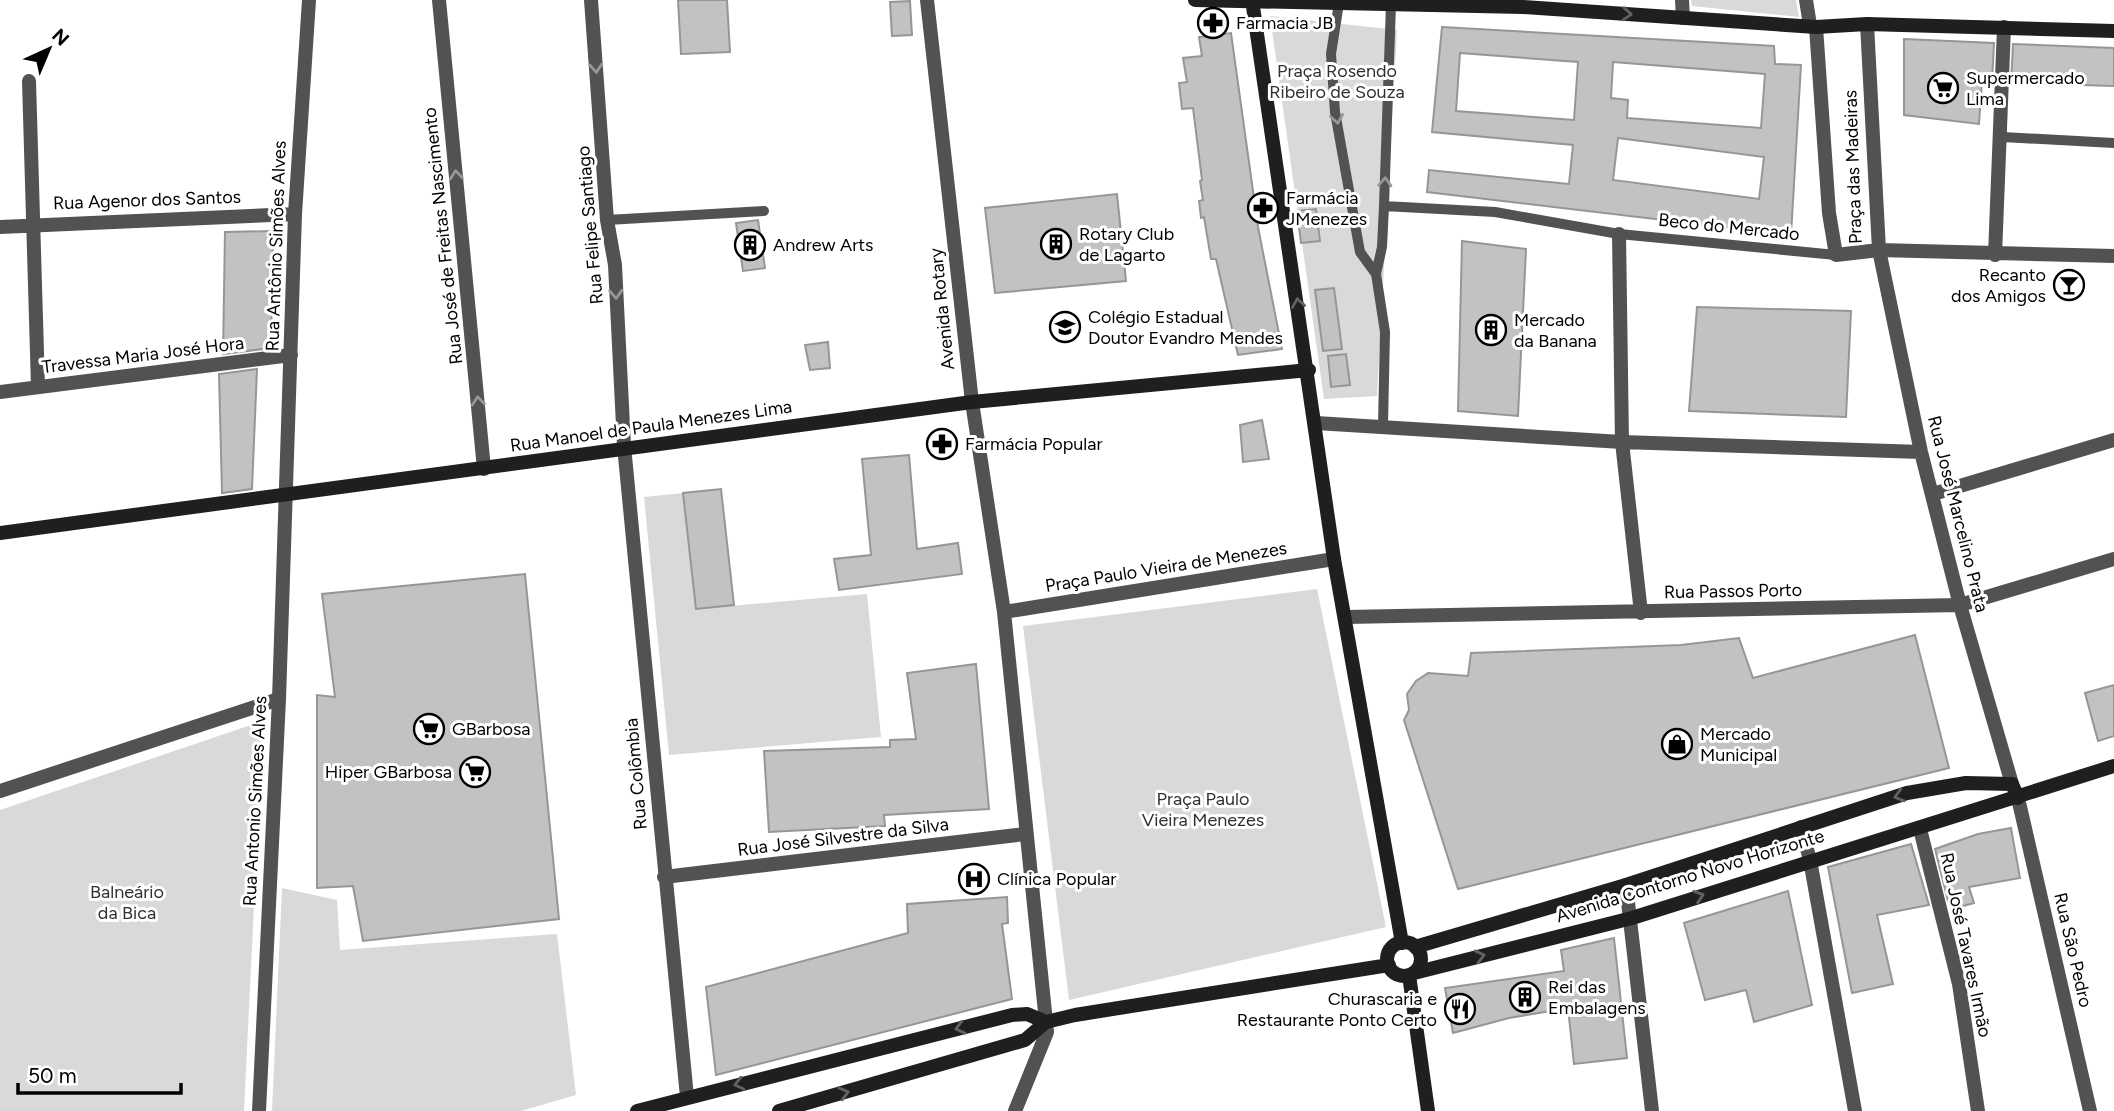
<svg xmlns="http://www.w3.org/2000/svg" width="2114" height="1111" font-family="Figtree,sans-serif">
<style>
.green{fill:#d9d9d9}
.building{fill:#c2c2c2;stroke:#969696;stroke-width:2;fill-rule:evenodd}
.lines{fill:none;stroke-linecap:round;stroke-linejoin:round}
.lane{stroke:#525252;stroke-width:10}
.street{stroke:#525252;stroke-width:14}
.secondary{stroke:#1f1f1f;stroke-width:14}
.oneway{stroke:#626262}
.oneway2{stroke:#979797}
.labels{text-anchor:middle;stroke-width:6;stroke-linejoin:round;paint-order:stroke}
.poi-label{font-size:18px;fill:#000;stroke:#fff;text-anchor:start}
.park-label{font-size:18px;fill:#303030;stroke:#fff}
.street-label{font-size:18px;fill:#000;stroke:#fff}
</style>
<rect width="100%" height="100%" fill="#fff"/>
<path class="green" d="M 1691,0 L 1796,0 L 1799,17 L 1692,6 Z
M 1270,16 L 1397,30 L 1377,396 L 1324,399 Z
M 684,493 L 696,609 L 867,594 L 881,737 L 669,755 L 644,497 Z
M 1317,589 L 1386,927 L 1069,1000 L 1023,626 Z
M 263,721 L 244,1111 L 0,1111 L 0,810 Z
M 282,888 L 337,900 L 340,950 L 557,934 L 576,1095 L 521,1111 L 272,1111 Z"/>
<path class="building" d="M 678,0 L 727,0 L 730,52 L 681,54 Z
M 910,1 L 912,35 L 892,36 L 890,2 Z
M 1442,27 L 1774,46 L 1775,64 L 1801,65 L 1791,235 L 1427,192 L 1429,170 L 1569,184 L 1573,145 L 1432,132 ZM 1460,53 L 1578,62 L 1574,120 L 1456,111 ZM 1613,62 L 1765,74 L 1761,128 L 1627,118 L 1628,100 L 1611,98 ZM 1618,138 L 1764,157 L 1759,199 L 1613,180 Z
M 1231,33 L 1258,227 L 1282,349 L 1238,355 L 1216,259 L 1211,259 L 1204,217 L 1201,218 L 1199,201 L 1203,200 L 1200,181 L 1202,180 L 1193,108 L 1182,109 L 1179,83 L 1187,82 L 1183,58 L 1202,56 L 1199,37 Z
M 1904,39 L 1994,43 L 1992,82 L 1982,81 L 1979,124 L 1904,115 Z
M 2013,44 L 2114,48 L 2114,86 L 2011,83 Z
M 1117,194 L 1126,281 L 995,293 L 985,208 Z
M 1316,209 L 1320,241 L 1301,243 L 1297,211 Z
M 758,220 L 765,268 L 743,271 L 736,223 Z
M 273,231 L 271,348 L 223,354 L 225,232 Z
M 1462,241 L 1526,249 L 1518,416 L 1458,411 Z
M 1334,288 L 1342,349 L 1323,351 L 1315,290 Z
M 1697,307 L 1851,311 L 1846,417 L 1689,411 Z
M 828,342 L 830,368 L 810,370 L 805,345 Z
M 1346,354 L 1350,385 L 1331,387 L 1328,356 Z
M 257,369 L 252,489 L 222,493 L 219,374 Z
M 1262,420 L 1269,459 L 1243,462 L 1240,425 Z
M 909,455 L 917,549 L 958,543 L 962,574 L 839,590 L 834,559 L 871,555 L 862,459 Z
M 721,489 L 734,605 L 696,609 L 683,493 Z
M 525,574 L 559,919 L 363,941 L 353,886 L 317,888 L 317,695 L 335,697 L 322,594 Z
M 1915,635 L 1949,768 L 1458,889 L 1404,720 L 1409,710 L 1407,694 L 1416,681 L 1428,673 L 1468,676 L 1471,653 L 1681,645 L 1739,638 L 1753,678 Z
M 976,664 L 989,809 L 884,815 L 885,826 L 769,832 L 764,751 L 890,747 L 890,740 L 916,739 L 907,673 Z
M 2114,685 L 2114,736 L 2098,741 L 2085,693 Z
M 2011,828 L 2020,878 L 1969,887 L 1974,903 L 1956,908 L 1954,900 L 1948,901 L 1935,849 L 1978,834 Z
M 1911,844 L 1929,905 L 1877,915 L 1893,984 L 1852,993 L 1828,867 Z
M 1788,891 L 1812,1005 L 1754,1022 L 1746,990 L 1705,1000 L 1684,923 Z
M 1007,897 L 1008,923 L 1002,924 L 1012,999 L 716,1075 L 706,987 L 908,933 L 907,904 Z
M 1614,938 L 1627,1058 L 1574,1064 L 1568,1008 L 1509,1018 L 1453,1033 L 1445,988 L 1564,971 L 1561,950 Z"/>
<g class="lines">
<path class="lane" d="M 1339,3 L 1331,54 L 1335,112 L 1360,252 L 1376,274
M 2002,137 L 2114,143
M 1384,206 L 1495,212 L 1619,234 L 1836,255
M 607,220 L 764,211
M 1383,425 L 1385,332 L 1376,274 L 1382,247 L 1384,206 L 1391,4"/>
<path class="street" d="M 439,0 L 484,469
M 591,0 L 607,220 L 615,265 L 624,446 L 687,1097
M 927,0 L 972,402 L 1004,612 L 1046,1022 L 1047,1032 L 1015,1111
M 1682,0 L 1683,18
M 1806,0 L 1810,25
M 1867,24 L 1879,250 L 1921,452 L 1960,605 L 2012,784
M 1816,27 L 1829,213 L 1836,255 L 1879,250 L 2114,256
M 29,81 L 38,387
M 0,227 L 295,214
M 1619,234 L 1622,442 L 1641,613
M 1995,255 L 2004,27
M 0,392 L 291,355
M 1316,423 L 1622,442 L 1921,452
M 1933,494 L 2114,440
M 1004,612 L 1334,559
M 1346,617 L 1960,605 L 2114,559
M 0,791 L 279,699
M 2018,798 L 2090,1111
M 1801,827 L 1810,860 L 1855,1111
M 1920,829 L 1959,984 L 1978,1111
M 664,877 L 1025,834
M 1626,885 L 1652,1111
M 259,1111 L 279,699 L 295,214 L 309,0"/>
<path class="secondary" d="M 1195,0 L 1523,7 L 1816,27 L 1867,24 L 2114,31
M 1252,0 L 1334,559 L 1402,943
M 0,533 L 972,402 L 1309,370
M1387 959a17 17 0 1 1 34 0a17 17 0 1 1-34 0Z
M 1415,947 L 1626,885 L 1907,793 L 1966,783 L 2012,784 L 2018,798
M 1414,973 L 1632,918 L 2114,766
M 1409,975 L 1428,1111
M 637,1111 L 1012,1015 L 1027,1014 L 1046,1022
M 779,1111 L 1025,1040 L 1046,1022 L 1075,1015 L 1389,965"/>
</g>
<defs><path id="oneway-chevron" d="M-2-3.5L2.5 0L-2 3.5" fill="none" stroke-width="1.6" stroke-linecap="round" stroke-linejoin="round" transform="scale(1.75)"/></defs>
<g class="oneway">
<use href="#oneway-chevron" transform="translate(1627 14) rotate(4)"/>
<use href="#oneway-chevron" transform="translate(1298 303) rotate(-99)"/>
<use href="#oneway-chevron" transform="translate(1899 796) rotate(164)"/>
<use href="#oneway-chevron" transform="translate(1699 896) rotate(-18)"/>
<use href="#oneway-chevron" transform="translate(1480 956) rotate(-14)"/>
<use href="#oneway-chevron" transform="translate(960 1028) rotate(166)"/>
<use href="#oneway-chevron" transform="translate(739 1084) rotate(166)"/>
<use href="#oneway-chevron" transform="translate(844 1093) rotate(-15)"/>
</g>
<g class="oneway2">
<use href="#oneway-chevron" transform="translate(596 68) rotate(86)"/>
<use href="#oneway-chevron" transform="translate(1337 119) rotate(81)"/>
<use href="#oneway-chevron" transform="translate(456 175) rotate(-96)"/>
<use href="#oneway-chevron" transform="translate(1385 182) rotate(-87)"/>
<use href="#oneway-chevron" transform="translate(616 294) rotate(87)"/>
<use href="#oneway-chevron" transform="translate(478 401) rotate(-96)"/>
</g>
<defs>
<g id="pharmacy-ring" transform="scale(1.575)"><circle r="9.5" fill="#fff" stroke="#000" stroke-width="1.5"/><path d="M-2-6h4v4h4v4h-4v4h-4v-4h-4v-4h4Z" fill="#000"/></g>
<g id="supermarket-ring" transform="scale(1.575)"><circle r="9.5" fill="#fff" stroke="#000" stroke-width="1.5"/><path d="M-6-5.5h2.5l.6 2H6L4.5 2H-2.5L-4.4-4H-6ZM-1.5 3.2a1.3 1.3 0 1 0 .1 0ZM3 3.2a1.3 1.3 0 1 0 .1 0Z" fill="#000"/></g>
<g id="building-ring" transform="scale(1.575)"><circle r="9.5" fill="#fff" stroke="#000" stroke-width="1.5"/><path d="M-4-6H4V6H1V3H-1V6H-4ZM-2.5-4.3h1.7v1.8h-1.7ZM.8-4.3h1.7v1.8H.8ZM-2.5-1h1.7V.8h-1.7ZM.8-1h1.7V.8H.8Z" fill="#000"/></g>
<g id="bar-ring" transform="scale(1.575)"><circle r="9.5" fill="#fff" stroke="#000" stroke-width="1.5"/><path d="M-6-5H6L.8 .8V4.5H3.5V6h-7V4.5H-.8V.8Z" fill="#000"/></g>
<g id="school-ring" transform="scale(1.575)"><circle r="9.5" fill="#fff" stroke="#000" stroke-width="1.5"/><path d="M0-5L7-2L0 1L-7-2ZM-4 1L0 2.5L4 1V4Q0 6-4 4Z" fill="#000"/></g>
<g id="shop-ring" transform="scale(1.575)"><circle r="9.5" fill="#fff" stroke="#000" stroke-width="1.5"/><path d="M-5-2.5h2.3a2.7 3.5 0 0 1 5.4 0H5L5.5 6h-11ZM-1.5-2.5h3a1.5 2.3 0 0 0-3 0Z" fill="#000"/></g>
<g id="hospital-ring" transform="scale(1.575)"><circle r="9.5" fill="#fff" stroke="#000" stroke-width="1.5"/><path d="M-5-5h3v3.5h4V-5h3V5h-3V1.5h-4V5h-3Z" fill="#000"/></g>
<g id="restaurant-ring" transform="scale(1.575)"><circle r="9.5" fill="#fff" stroke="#000" stroke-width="1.5"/><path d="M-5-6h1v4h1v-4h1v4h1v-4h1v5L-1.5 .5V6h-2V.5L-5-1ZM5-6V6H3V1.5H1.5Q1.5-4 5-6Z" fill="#000"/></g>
</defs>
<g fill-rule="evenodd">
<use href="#pharmacy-ring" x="1213" y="23"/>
<use href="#supermarket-ring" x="1943" y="88"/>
<use href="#pharmacy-ring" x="1263" y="208"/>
<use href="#building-ring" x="1056" y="244"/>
<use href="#building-ring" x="750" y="245"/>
<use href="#bar-ring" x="2069" y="285"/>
<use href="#school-ring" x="1065" y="327"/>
<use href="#building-ring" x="1491" y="330"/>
<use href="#pharmacy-ring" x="942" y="444"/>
<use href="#supermarket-ring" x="429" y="729"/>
<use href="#shop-ring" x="1677" y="744"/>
<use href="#supermarket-ring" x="475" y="772"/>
<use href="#hospital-ring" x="974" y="879"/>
<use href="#building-ring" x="1525" y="997"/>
<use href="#restaurant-ring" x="1460" y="1009"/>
</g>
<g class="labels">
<g class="poi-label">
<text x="1236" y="29">Farmacia JB</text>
<text x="1966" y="84">Supermercado<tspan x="1966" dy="21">Lima</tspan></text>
<text x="1286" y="204">Farmácia<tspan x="1286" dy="21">JMenezes</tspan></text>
<text x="1079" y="240">Rotary Club<tspan x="1079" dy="21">de Lagarto</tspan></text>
<text x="773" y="251">Andrew Arts</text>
<text x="2046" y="281" text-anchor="end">Recanto<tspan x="2046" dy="21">dos Amigos</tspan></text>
<text x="1088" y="323">Colégio Estadual<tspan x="1088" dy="21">Doutor Evandro Mendes</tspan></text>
<text x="1514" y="326">Mercado<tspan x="1514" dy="21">da Banana</tspan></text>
<text x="965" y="450">Farmácia Popular</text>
<text x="452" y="735">GBarbosa</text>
<text x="1700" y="740">Mercado<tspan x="1700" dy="21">Municipal</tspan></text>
<text x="452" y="778" text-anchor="end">Hiper GBarbosa</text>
<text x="997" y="885">Clínica Popular</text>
<text x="1548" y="993">Rei das<tspan x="1548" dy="21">Embalagens</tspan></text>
<text x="1437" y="1005" text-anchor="end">Churascaria e<tspan x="1437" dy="21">Restaurante Ponto Certo</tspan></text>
</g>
<g class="park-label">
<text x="1337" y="77">Praça Rosendo<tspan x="1337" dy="21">Ribeiro de Souza</tspan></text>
<text x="1203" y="805">Praça Paulo<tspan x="1203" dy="21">Vieira Menezes</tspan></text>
<text x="127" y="898">Balneário<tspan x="127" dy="21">da Bica</tspan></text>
</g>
<g class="street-label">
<text transform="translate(1853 167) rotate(-92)" y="6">Praça das Madeiras</text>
<text transform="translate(147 200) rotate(-2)" y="6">Rua Agenor dos Santos</text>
<text transform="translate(590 225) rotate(-95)" y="6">Rua Felipe Santiago</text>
<text transform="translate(1729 227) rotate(6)" y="6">Beco do Mercado</text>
<text transform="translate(443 236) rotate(-96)" y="6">Rua José de Freitas Nascimento</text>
<text transform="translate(276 246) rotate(-88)" y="6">Rua Antônio Simões Alves</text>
<text transform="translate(942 309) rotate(-96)" y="6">Avenida Rotary</text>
<text transform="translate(143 355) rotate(-7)" y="6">Travessa Maria José Hora</text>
<text transform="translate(651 426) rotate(-8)" y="6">Rua Manoel de Paula Menezes Lima</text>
<text transform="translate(1958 514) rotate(76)" y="6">Rua José Marcelino Prata</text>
<text transform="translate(1166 567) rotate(-9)" y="6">Praça Paulo Vieira de Menezes</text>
<text transform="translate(1733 591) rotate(-1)" y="6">Rua Passos Porto</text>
<text transform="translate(636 774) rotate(-95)" y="6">Rua Colômbia</text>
<text transform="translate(255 801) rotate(-87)" y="6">Rua Antonio Simões Alves</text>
<text transform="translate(843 837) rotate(-7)" y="6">Rua José Silvestre da Silva</text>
<text transform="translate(1690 876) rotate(-17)" y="6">Avenida Contorno Novo Horizonte</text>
<text transform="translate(1966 945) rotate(78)" y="6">Rua José Tavares Irmão</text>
<text transform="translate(2073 950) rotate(77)" y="6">Rua São Pedro</text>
</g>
</g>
<g transform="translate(49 49) rotate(44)" stroke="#ffffff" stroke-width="5" paint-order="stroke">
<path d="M0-5L12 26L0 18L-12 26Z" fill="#000000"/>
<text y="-10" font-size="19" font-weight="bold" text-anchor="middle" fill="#000000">N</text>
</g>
<path d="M18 1083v10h163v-10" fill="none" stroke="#000000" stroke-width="3.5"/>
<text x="28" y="1083" font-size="21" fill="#000000" stroke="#ffffff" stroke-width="5" paint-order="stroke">50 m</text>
</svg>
